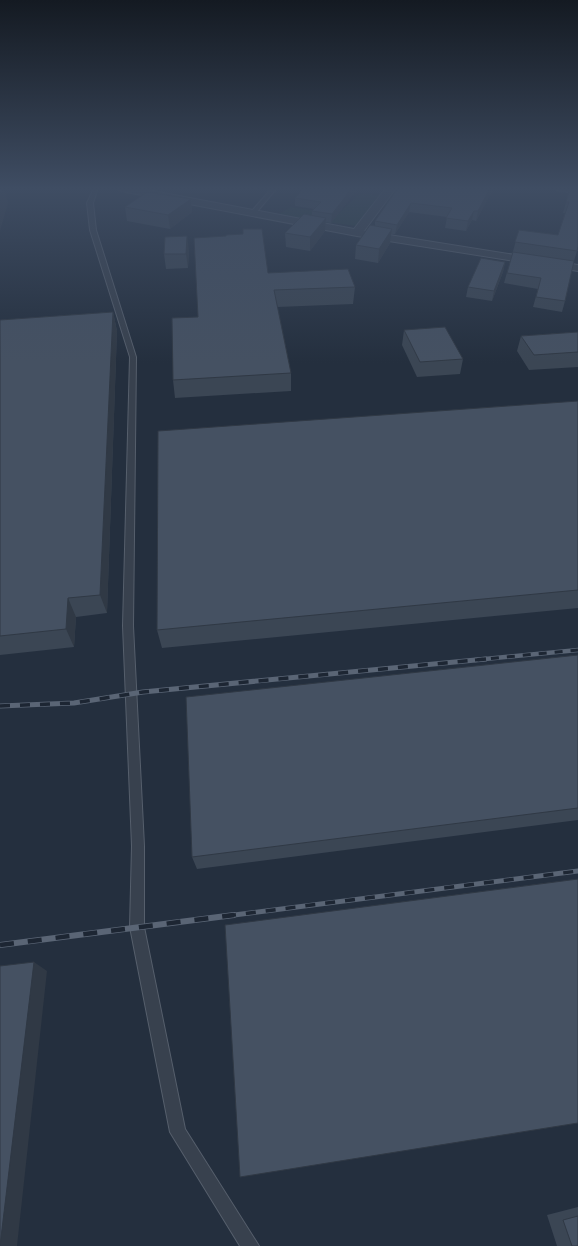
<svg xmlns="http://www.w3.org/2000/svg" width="578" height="1246" font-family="'PT Sans',sans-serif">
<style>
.green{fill:#263c3f}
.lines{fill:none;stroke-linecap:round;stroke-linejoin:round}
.lane-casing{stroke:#565f6c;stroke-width:2}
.street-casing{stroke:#565f6c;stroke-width:2}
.lane{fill:#38414e;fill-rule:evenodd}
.street{fill:#38414e;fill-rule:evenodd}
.rail-far2-casing{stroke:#5a6575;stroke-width:4.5}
.rail-far1-casing{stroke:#5a6575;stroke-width:5}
.rail-casing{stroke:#5a6575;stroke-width:6}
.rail-far2{stroke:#1d2633;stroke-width:3;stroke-dasharray:8;stroke-linecap:butt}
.rail-far1{stroke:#1d2633;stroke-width:3.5;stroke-dasharray:10;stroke-linecap:butt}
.rail{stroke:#1d2633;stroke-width:4.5;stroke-dasharray:14;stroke-linecap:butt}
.wall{fill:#3b4654}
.shaded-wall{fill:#303945}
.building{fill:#455162;stroke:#303945}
</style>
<rect width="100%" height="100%" fill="#242f3e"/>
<path class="green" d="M 359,194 L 380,195 L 358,226 L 276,216 L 291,207 L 338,214 Z"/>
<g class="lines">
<g class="lane-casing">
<path id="lane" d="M 94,188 L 98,188 L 93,203 L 96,230 L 136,357 L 133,626 L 144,846 L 144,927 L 185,1129 L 259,1246 L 240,1246 L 170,1132 L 130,927 L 132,846 L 123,626 L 130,357 L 90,230 L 87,203 Z
M 272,188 L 277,188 L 255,214 L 251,214 L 251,212 Z"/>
</g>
<g class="street-casing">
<path id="street" d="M 116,188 L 137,188 L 354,229 L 386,188 L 396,188 L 364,231 L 578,265 L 578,271 L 357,236 L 121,191 Z
M 555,188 L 578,188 L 578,194 L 557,190 Z"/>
</g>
<use href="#lane" class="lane"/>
<use href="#street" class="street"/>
<g class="rail-far2-casing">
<path id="rail-far2" d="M 475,660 L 578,650"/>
</g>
<g class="rail-far1-casing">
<path id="rail-far1" d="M 0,706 L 74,703 L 143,692 L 486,659
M 226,916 L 578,871"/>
</g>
<g class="rail-casing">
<path id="rail" d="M 0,945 L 234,915"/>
</g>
<use href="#rail-far2" class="rail-far2"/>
<use href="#rail-far1" class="rail-far1"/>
<use href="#rail" class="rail"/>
</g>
<path class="wall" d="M 398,188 L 492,188 L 492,191 L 476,221 L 472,220 L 466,231 L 445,228 L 447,217 L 409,212 L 395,234 L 391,234 L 390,243 L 378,263 L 355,259 L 356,245 L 375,226 L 375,221 Z
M 570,188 L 578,188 L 578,251 L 577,251 L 574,261 L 565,301 L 562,312 L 533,307 L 538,289 L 504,283 L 519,230 L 558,235 L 565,213 L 563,213 Z
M 356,191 L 331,223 L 325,222 L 325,231 L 310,251 L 286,247 L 285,233 L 312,215 L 312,211 L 314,209 L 295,206 L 295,198 Z
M 191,199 L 192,212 L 170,229 L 127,221 L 125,207 Z
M 189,250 L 188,268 L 166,269 L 164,254 Z
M 505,262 L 503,272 L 492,301 L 466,297 L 468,287 Z
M 268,273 L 355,287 L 353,304 L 277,307 L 291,373 L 291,391 L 175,398 L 173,380 L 198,317 Z
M 113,312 L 117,331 L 107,613 L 76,617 L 74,647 L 0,655 L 0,320 Z
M 404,330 L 463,359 L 460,374 L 417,377 L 402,345 Z
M 578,332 L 578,367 L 529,370 L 517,351 L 521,336 Z
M 578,401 L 578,608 L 162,648 L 157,630 Z
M 578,655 L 578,820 L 197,869 L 192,857 Z
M 578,1207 L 578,1246 L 557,1246 L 547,1215 Z"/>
<path class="shaded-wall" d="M 3,188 L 4,188 L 8,203 L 0,231 L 0,197 Z
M 352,188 L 356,188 L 356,191 L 331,223 L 332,214 Z
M 490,188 L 492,188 L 492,191 L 476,221 L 478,211 Z
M 191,199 L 192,212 L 170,229 L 168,215 Z
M 411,203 L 409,212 L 395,234 L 397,225 Z
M 474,211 L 472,220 L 466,231 L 468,221 Z
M 326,218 L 325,231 L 310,251 L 310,237 Z
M 392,229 L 390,243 L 378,263 L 379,249 Z
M 187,236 L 189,250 L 188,268 L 186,254 Z
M 505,262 L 503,272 L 492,301 L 494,291 Z
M 113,312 L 117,331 L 107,613 L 100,595 Z
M 68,598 L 76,617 L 74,647 L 66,629 Z
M 34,962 L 47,971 L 17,1246 L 0,1246 Z"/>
<path class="building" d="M 0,188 L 3,188 L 0,197 Z
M 304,188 L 352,188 L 332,214 L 312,211 L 321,202 L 295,198 Z
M 398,188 L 490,188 L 478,211 L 474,211 L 468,221 L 446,218 L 452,208 L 411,203 L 397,225 L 375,221 Z
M 570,188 L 578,188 L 578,246 L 577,251 L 515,242 L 519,230 L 558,235 L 569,202 L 566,202 Z
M 147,192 L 191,199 L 168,215 L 125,207 Z
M 304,214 L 326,218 L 310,237 L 285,233 Z
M 370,225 L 392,229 L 379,249 L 356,245 Z
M 243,229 L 262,229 L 268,273 L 348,269 L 355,287 L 274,290 L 291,373 L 173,380 L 172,318 L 198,317 L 194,238 L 226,236 L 226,235 L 243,234 Z
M 187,236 L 186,254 L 164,254 L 165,237 Z
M 513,252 L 574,261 L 565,301 L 536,297 L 541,278 L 507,273 Z
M 481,258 L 505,262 L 494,291 L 468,287 Z
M 113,312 L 100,595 L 68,598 L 66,629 L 0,636 L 0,320 Z
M 445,327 L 463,359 L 420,362 L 404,330 Z
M 578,332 L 578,352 L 534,355 L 521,336 Z
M 578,401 L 578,590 L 157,630 L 158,431 Z
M 578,655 L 578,808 L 192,857 L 186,697 Z
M 578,879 L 578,1123 L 240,1177 L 225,925 Z
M 34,962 L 0,1246 L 0,966 Z
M 578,1216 L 578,1246 L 572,1246 L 563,1220 Z"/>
<linearGradient id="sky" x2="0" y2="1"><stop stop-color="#141a22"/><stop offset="0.52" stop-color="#3f4d63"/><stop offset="1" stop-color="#3f4d63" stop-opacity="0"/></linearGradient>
<rect width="578" height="363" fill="url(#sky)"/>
</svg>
